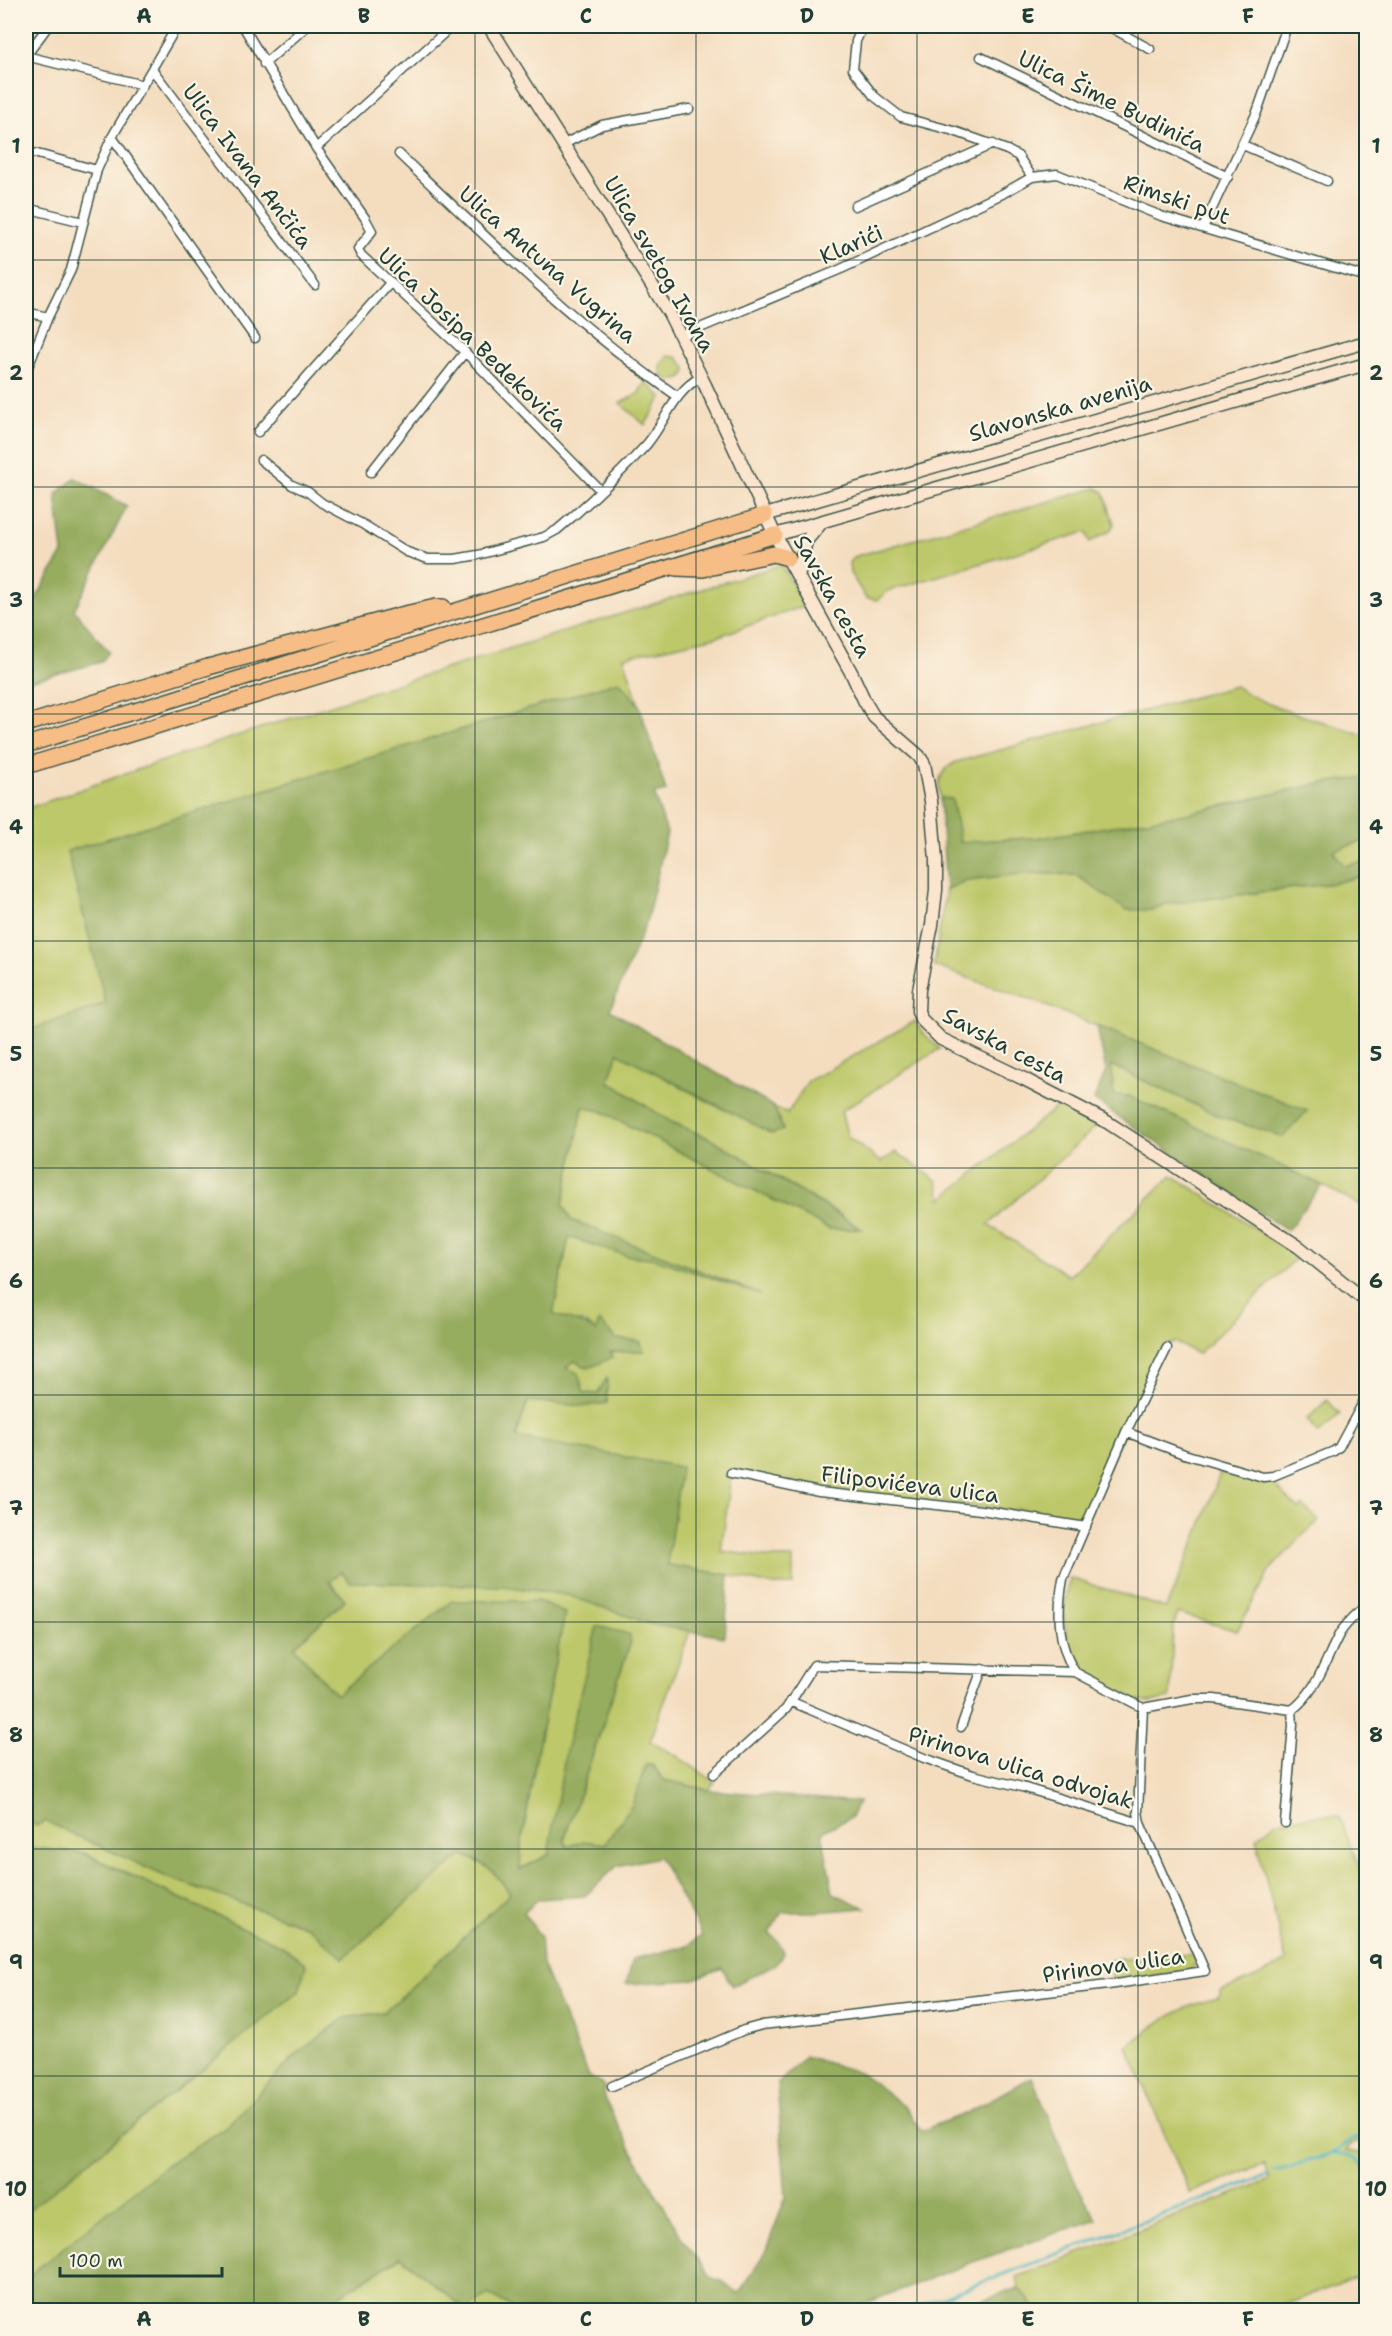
<svg xmlns="http://www.w3.org/2000/svg" width="1392" height="2336" font-family="'Shantell Sans',sans-serif">
<style>
.green{fill:#bdc86a;stroke:#6e824f;stroke-width:1.5}
.forest{fill:#96ac5e;stroke:#5a7449;stroke-width:1.5}
.lines{fill:none;stroke-linecap:round;stroke-linejoin:round}
.stream{stroke:#44b3bc;stroke-width:3}
.street-casing{stroke:#3f5549;stroke-width:11}
.secondary-casing{stroke:#3f5549;stroke-width:15}
.highway-casing{stroke:#3f5549;stroke-width:18}
.street{stroke:#fff;stroke-width:8}
.secondary{stroke:#fbe5cf;stroke-width:12}
.highway{stroke:#f6be86;stroke-width:15}
.grid{fill:none;stroke:#1f3d34;stroke-width:1.5;stroke-opacity:0.55}
.labels{text-anchor:middle;stroke-width:4.5;stroke-linejoin:round;paint-order:stroke}
.street-label{font-size:22px;fill:#1f3d34;stroke:#fcf5e5}
.neatline{fill:none;stroke:#1f3d34;stroke-width:2}
.grid-label{font-size:20px;text-anchor:middle;font-weight:bold;fill:#1f3d34}
</style>
<rect width="100%" height="100%" fill="#fcf5e5"/>
<filter id="ink" filterUnits="userSpaceOnUse"><feTurbulence type="fractalNoise" baseFrequency=".0167" numOctaves="2"/><feDisplacementMap in="SourceGraphic" scale="12" xChannelSelector="R" yChannelSelector="G"/><feConvolveMatrix kernelMatrix="1 2 1 2 8 2 1 2 1" color-interpolation-filters="sRGB"/></filter>
<filter id="wash" filterUnits="userSpaceOnUse"><feTurbulence type="fractalNoise" baseFrequency=".008" numOctaves="4" result="noise"/><feDisplacementMap in="SourceGraphic" scale="24" xChannelSelector="R" yChannelSelector="G"/><feGaussianBlur stdDeviation="1.35" result="paint"/><feColorMatrix in="noise" values="0 0 0 0 0 0 0 0 0 0 0 0 0 0 0 0 0 1.4 0 .05"/><feComposite in="paint" operator="in"/></filter>
<g filter="url(#wash)">
<rect width="100%" height="100%" fill="#f4ddbf"/>
<path class="green" d="M 668,356 L 677,357 L 686,368 L 685,374 L 678,380 L 668,380 L 661,374 L 661,364 Z
M 645,382 L 662,397 L 645,425 L 620,403 L 638,394 Z
M 1096,488 L 1104,492 L 1114,524 L 1110,531 L 1090,542 L 1086,532 L 888,591 L 877,600 L 866,598 L 850,573 L 849,563 L 853,557 Z
M 780,565 L 786,572 L 804,606 L 716,637 L 624,657 L 639,705 L 619,681 L 68,851 L 106,1004 L 26,1031 L 26,809 C 274,719 528,643 780,565 Z
M 1235,686 C 1275,713 1322,719 1366,736 L 1366,777 L 1317,784 L 1190,813 L 1047,837 L 960,842 L 952,799 L 940,798 C 937,781 940,770 956,762 Z
M 1366,840 L 1366,861 L 1344,866 L 1333,851 Z
M 1031,873 L 1076,875 L 1115,902 L 1151,910 L 1166,904 L 1334,883 L 1366,875 L 1366,1208 L 1322,1185 L 1129,1096 L 1114,1095 L 1111,1065 L 1221,1117 L 1307,1111 L 1037,1002 L 934,966 L 946,890 L 966,880 Z
M 915,1021 L 923,1033 L 940,1049 L 841,1111 L 848,1137 L 881,1162 L 896,1152 L 937,1181 L 941,1199 L 1058,1106 L 1096,1127 L 988,1225 L 1069,1276 L 1172,1175 L 1298,1256 L 1198,1354 L 1175,1342 L 1166,1345 L 1154,1365 L 1086,1516 L 1063,1517 L 1016,1509 L 1015,1511 L 825,1489 L 732,1470 L 721,1551 L 773,1558 L 793,1558 L 793,1585 L 770,1585 L 729,1575 L 667,1565 L 680,1467 L 516,1437 L 528,1401 L 585,1406 L 607,1403 L 606,1380 L 597,1394 L 583,1393 L 578,1373 L 565,1368 L 574,1361 L 613,1357 L 610,1352 L 643,1351 L 616,1340 L 600,1322 L 596,1331 L 584,1322 L 571,1322 L 553,1314 L 569,1237 L 628,1256 L 653,1258 L 744,1288 L 571,1220 L 563,1205 L 583,1106 L 601,1111 L 829,1229 L 861,1229 L 834,1211 L 715,1141 L 669,1121 L 608,1081 L 617,1052 L 720,1108 L 783,1129 L 774,1107 L 787,1114 L 808,1081 Z
M 1327,1400 L 1340,1414 L 1318,1434 L 1307,1419 Z
M 1220,1473 L 1258,1481 L 1270,1481 L 1299,1509 L 1303,1506 L 1319,1521 L 1300,1538 L 1270,1570 L 1237,1631 L 1177,1613 L 1173,1631 L 1170,1698 L 1150,1702 L 1137,1701 L 1079,1670 L 1070,1651 L 1064,1621 L 1063,1607 L 1070,1578 L 1166,1608 L 1197,1536 Z
M 341,1571 L 503,1586 L 568,1595 L 651,1624 L 690,1631 L 650,1742 L 672,1753 L 715,1782 L 708,1790 L 664,1780 L 653,1766 L 646,1764 L 633,1804 L 605,1844 L 583,1841 L 567,1847 L 564,1840 L 631,1641 L 550,1854 L 519,1870 L 521,1847 L 537,1752 L 565,1613 L 452,1601 L 336,1695 L 294,1647 L 345,1600 L 329,1581 Z
M 1317,1815 L 1339,1816 L 1363,1876 L 1366,1874 L 1366,2139 L 1352,2144 L 1346,2150 L 1362,2154 L 1366,2163 L 1366,2274 L 1271,2310 L 1037,2310 L 1019,2288 L 1017,2277 L 1270,2180 L 1265,2164 L 1190,2193 L 1127,2047 C 1156,2023 1181,2005 1219,1998 L 1221,1991 L 1272,1970 L 1286,1961 L 1256,1838 L 1277,1821 Z
M 45,1820 L 167,1877 L 308,1927 L 343,1958 L 462,1855 C 487,1864 496,1872 510,1894 L 385,2012 L 345,2018 L 297,2054 L 224,2129 L 167,2165 L 26,2280 L 26,2212 L 299,1991 L 306,1964 L 284,1947 L 84,1853 L 26,1847 L 26,1822 L 37,1826 Z
M 1194,1954 L 1195,1963 L 1192,1970 L 1113,1982 L 1109,1960 Z
M 401,2257 L 466,2310 L 488,2294 L 512,2307 L 513,2310 L 316,2310 Z"/>
<path class="forest" d="M 75,478 L 127,506 L 74,610 L 109,652 L 101,662 L 26,682 L 26,615 L 63,553 L 56,494 Z
M 619,681 L 639,705 L 666,791 L 654,794 L 667,833 L 647,920 L 610,1010 L 774,1107 L 783,1130 L 772,1134 L 618,1053 L 608,1081 L 669,1121 L 715,1141 L 862,1229 L 829,1229 L 601,1111 L 583,1107 L 563,1205 L 571,1220 L 761,1295 L 653,1258 L 628,1256 L 569,1237 L 553,1314 C 569,1321 582,1321 596,1331 L 599,1321 L 616,1339 L 640,1341 L 644,1351 L 610,1352 L 613,1357 L 589,1368 L 574,1361 L 566,1368 L 578,1373 L 584,1393 L 597,1394 L 607,1378 L 607,1403 L 585,1406 L 528,1401 L 516,1437 L 681,1467 L 667,1565 L 729,1575 L 725,1637 L 651,1624 L 567,1595 L 503,1586 L 350,1582 L 341,1571 L 329,1582 L 345,1600 L 294,1647 L 336,1695 L 452,1601 L 537,1601 L 565,1613 L 537,1752 L 521,1847 L 520,1870 L 550,1854 L 549,1848 L 566,1751 L 597,1626 L 629,1634 L 631,1641 L 564,1840 L 567,1847 L 583,1841 L 605,1844 L 633,1804 L 646,1764 L 653,1766 L 664,1780 L 708,1790 L 859,1802 L 851,1817 L 822,1832 L 833,1893 L 865,1908 L 815,1912 L 782,1912 L 769,1933 L 779,1942 L 784,1952 L 775,1965 L 732,1986 L 722,1968 L 691,1980 L 626,1984 L 633,1959 L 687,1946 L 702,1935 L 659,1857 L 617,1866 L 585,1896 L 538,1899 L 524,1913 L 540,1936 L 542,1964 L 589,2076 L 604,2086 L 605,2100 L 638,2162 L 684,2241 L 712,2278 L 722,2281 L 739,2294 L 764,2255 L 786,2197 L 777,2085 L 805,2056 L 861,2073 L 906,2108 L 921,2131 L 966,2113 L 1032,2077 L 1076,2184 L 1097,2219 L 973,2262 L 848,2310 L 513,2310 L 512,2307 L 488,2294 L 466,2310 L 401,2257 L 316,2310 L 26,2310 L 26,2280 L 38,2268 L 167,2165 L 224,2129 L 297,2054 L 345,2018 L 385,2012 L 510,1894 C 496,1872 486,1863 462,1855 L 343,1958 L 308,1927 L 167,1877 L 45,1821 L 37,1826 L 26,1822 L 26,1031 L 106,1003 L 67,851 Z
M 1366,777 L 1366,840 L 1333,851 L 1344,866 L 1366,861 L 1366,875 L 1334,883 L 1166,904 L 1152,910 L 1126,910 L 1076,875 L 1031,873 L 966,880 L 946,890 L 940,798 L 952,799 L 960,842 L 1047,837 L 1190,813 L 1317,784 Z
M 1097,1026 L 1307,1111 L 1283,1137 L 1221,1117 L 1111,1065 L 1114,1095 L 1129,1096 L 1322,1185 L 1289,1228 L 1286,1230 L 1094,1100 L 1106,1071 Z
M 26,1847 L 83,1853 L 284,1947 L 306,1964 L 299,1991 L 26,2212 Z
M 1019,2288 L 1037,2310 L 954,2310 Z"/>
<g class="lines">
<path class="stream" d="M 1334,2153 C 1349,2154 1358,2157 1366,2169
M 1275,2172 L 1332,2153 L 1354,2139 L 1366,2135
M 908,2310 L 1268,2175"/>
</g>
</g>
<g filter="url(#ink)">
<g class="lines">
<g class="street-casing">
<path id="street" d="M 243,26 L 316,148 L 365,218 L 372,231 L 358,249 L 361,255 L 465,352 L 600,490
M 863,26 L 856,41 L 853,69 L 874,96 L 901,117 L 954,131 L 1007,150 L 1018,156 L 1032,177 L 1057,174 L 1161,216 L 1363,276 L 1366,268
M 1108,26 L 1150,49
M 26,56 L 143,85
M 26,56 L 48,26
M 981,57 L 1228,177
M 264,64 L 307,26
M 152,69 L 315,285
M 112,137 L 255,338
M 564,144 L 602,125 L 689,109
M 1243,145 L 1327,181
M 316,148 L 452,26
M 26,151 L 97,170
M 399,154 C 488,239 576,326 677,396
M 855,206 L 993,144
M 26,208 L 83,222
M 1203,228 L 1257,112 L 1287,26
M 26,312 L 48,317
M 681,336 L 841,269 L 1002,194 L 1032,177
M 26,372 L 48,317 L 71,270 L 97,170 L 112,137 L 177,26
M 258,432 L 391,282
M 261,460 L 292,485 L 308,492 L 322,503 L 364,525 L 407,552 L 428,559 L 455,559 L 478,555 L 544,537 L 557,530 C 588,504 620,474 647,444 C 666,421 674,391 701,377
M 371,472 L 465,352
M 1126,1432 L 1167,1348
M 731,1473 L 819,1492 L 981,1510 L 1086,1527
M 1075,1672 C 1057,1644 1057,1611 1063,1579 L 1126,1432 L 1184,1454 L 1263,1477 L 1273,1476 L 1334,1451 L 1339,1447 L 1366,1397
M 792,1702 L 924,1758 L 973,1775 L 1022,1787 L 1140,1823
M 961,1727 L 982,1669
M 714,1774 L 786,1709 L 814,1665 L 1075,1672 L 1143,1708 L 1192,1699 L 1214,1699 L 1292,1710 C 1318,1690 1325,1660 1340,1633 C 1347,1622 1357,1614 1366,1605
M 1285,1823 L 1293,1725 L 1292,1710
M 612,2086 L 744,2030 L 762,2025 L 1108,1985 L 1205,1971 L 1140,1823 L 1138,1812 L 1143,1708"/>
</g>
<g class="secondary-casing">
<path id="secondary" d="M 489,26 L 669,313 L 705,385 L 775,535 L 852,674 L 865,702 L 874,717 L 919,756 L 924,764 L 931,801 L 936,860 L 936,890 L 932,925 L 919,990 L 918,1011 L 921,1019 L 941,1039 L 1024,1079 L 1107,1122 L 1299,1247 L 1366,1301
M 765,515 L 1366,342
M 775,535 L 1366,364
M 798,577 L 806,541 L 822,522"/>
</g>
<g class="highway-casing">
<path id="highway" d="M 676,568 L 703,569 L 774,554 L 788,558
M 26,724 L 208,667 L 405,614 L 436,607 L 443,607
M 26,745 L 765,515
M 26,766 L 775,535"/>
</g>
<use href="#street" class="street"/>
<use href="#secondary" class="secondary"/>
<use href="#highway" class="highway"/>
</g>
</g>
<path class="grid" d="M 254,26 L 254,2310M 475,26 L 475,2310M 696,26 L 696,2310M 917,26 L 917,2310M 1138,26 L 1138,2310M 26,260 L 1366,260M 26,487 L 1366,487M 26,714 L 1366,714M 26,941 L 1366,941M 26,1168 L 1366,1168M 26,1395 L 1366,1395M 26,1622 L 1366,1622M 26,1849 L 1366,1849M 26,2076 L 1366,2076"/>
<g class="labels">
<g class="street-label">
<text transform="translate(1112 101) rotate(26)" y="8">Ulica Šime Budinića</text>
<text transform="translate(248 166) rotate(53)" y="8">Ulica Ivana Ančića</text>
<text transform="translate(1177 199) rotate(19)" y="8">Rimski put</text>
<text transform="translate(851 244) rotate(-24)" y="8">Klarići</text>
<text transform="translate(548 264) rotate(41)" y="8">Ulica Antuna Vugrina</text>
<text transform="translate(660 264) rotate(60)" y="8">Ulica svetog Ivana</text>
<text transform="translate(473 339) rotate(44)" y="8">Ulica Josipa Bedekovića</text>
<text transform="translate(1060 408) rotate(-16)" y="8">Slavonska avenija</text>
<text transform="translate(833 596) rotate(61)" y="8">Savska cesta</text>
<text transform="translate(1005 1045) rotate(28)" y="8">Savska cesta</text>
<text transform="translate(910 1484) rotate(7)" y="8">Filipovićeva ulica</text>
<text transform="translate(1021 1767) rotate(17)" y="8">Pirinova ulica odvojak</text>
<text transform="translate(1113 1965) rotate(-8)" y="8">Pirinova ulica</text>
</g>
</g>
<rect width="1392" height="2336" fill="none" stroke="#fcf5e5" stroke-width="66"/>
<path d="M60 2267v9h162v-9" fill="none" stroke="#1f3d34" stroke-width="3"/>
<text x="69" y="2267" font-size="18" fill="#1f3d34" stroke="#fcf5e5" stroke-width="4.5" paint-order="stroke">100 m</text>
<rect x="33" y="33" width="1326" height="2270" class="neatline"/>
<g class="grid-label">
<text x="144" y="23">A</text>
<text x="364" y="23">B</text>
<text x="586" y="23">C</text>
<text x="807" y="23">D</text>
<text x="1028" y="23">E</text>
<text x="1248" y="23">F</text>
<text x="16" y="153">1</text>
<text x="1376" y="153">1</text>
<text x="16" y="380">2</text>
<text x="1376" y="380">2</text>
<text x="16" y="607">3</text>
<text x="1376" y="607">3</text>
<text x="16" y="834">4</text>
<text x="1376" y="834">4</text>
<text x="16" y="1061">5</text>
<text x="1376" y="1061">5</text>
<text x="16" y="1288">6</text>
<text x="1376" y="1288">6</text>
<text x="16" y="1515">7</text>
<text x="1376" y="1515">7</text>
<text x="16" y="1742">8</text>
<text x="1376" y="1742">8</text>
<text x="16" y="1969">9</text>
<text x="1376" y="1969">9</text>
<text x="16" y="2196">10</text>
<text x="1376" y="2196">10</text>
<text x="144" y="2326">A</text>
<text x="364" y="2326">B</text>
<text x="586" y="2326">C</text>
<text x="807" y="2326">D</text>
<text x="1028" y="2326">E</text>
<text x="1248" y="2326">F</text>
</g>
</svg>
